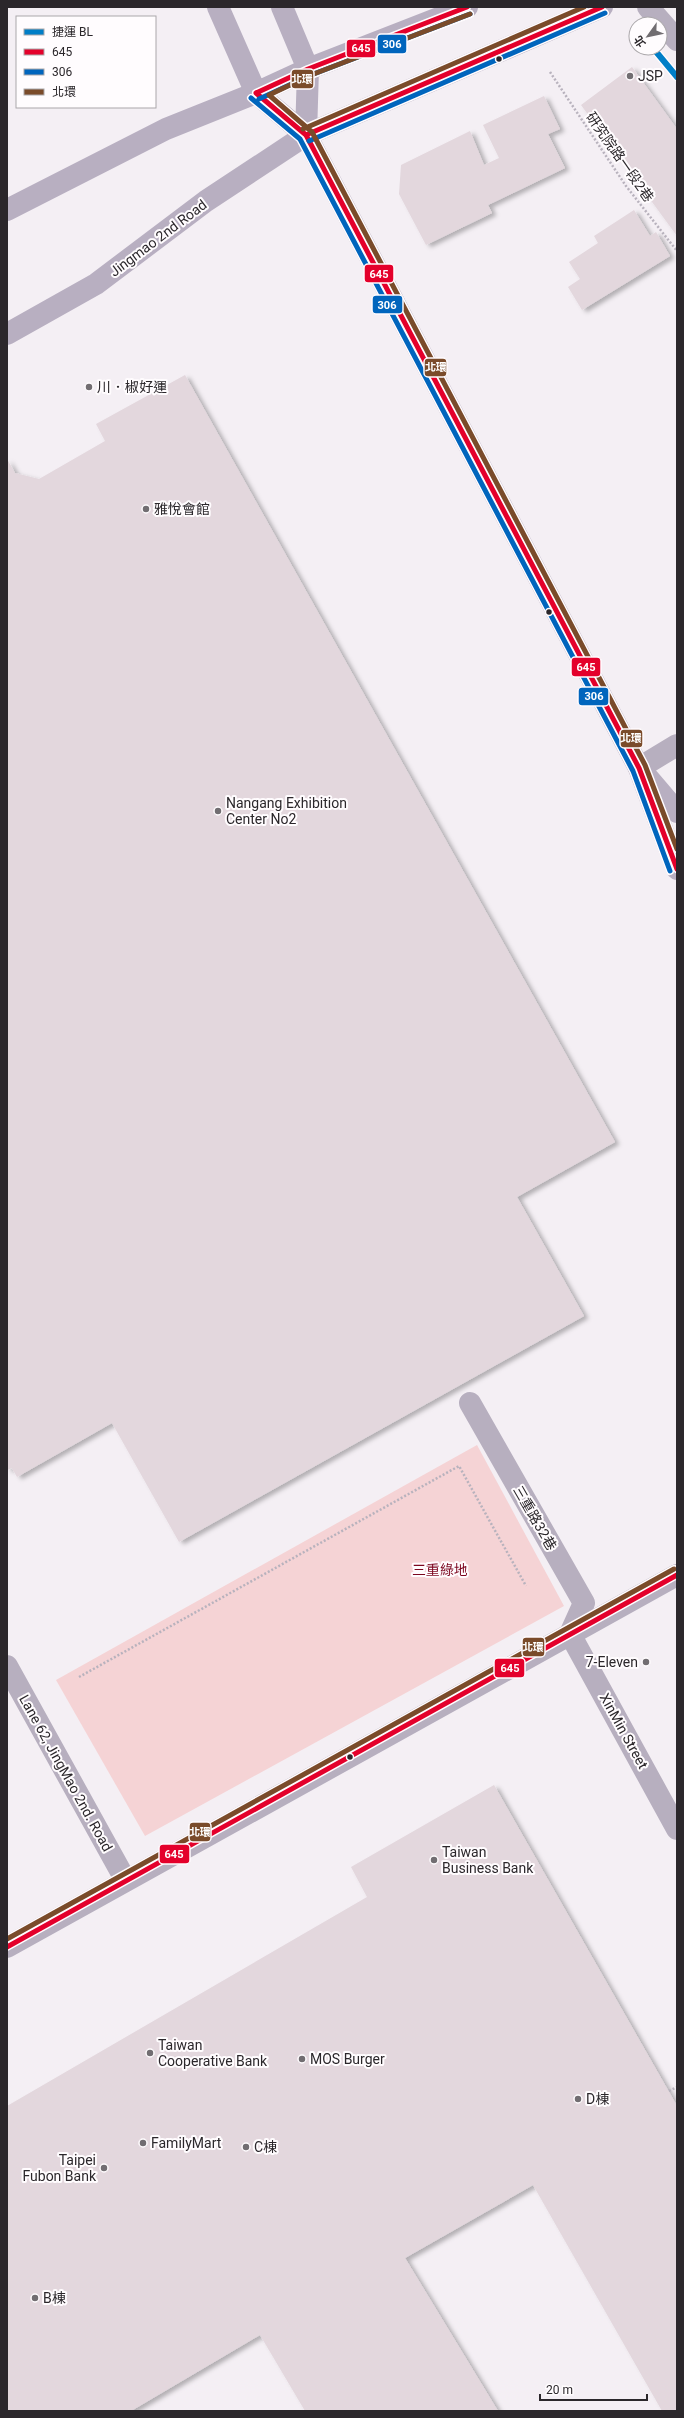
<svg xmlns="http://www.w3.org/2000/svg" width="684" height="2418" font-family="Roboto,'Noto Sans TC',sans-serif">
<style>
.green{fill:#f5d3d5}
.building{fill:#e3d7dd;filter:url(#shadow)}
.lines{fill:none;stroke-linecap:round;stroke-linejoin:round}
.path{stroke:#b8b2bd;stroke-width:2.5;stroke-dasharray:2 2;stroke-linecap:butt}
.minor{stroke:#b7afbf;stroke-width:22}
.major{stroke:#b8afc1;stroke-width:22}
.bus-1-casing{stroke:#fffcfe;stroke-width:8}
.bus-2-casing{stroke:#fffcfe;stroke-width:8}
.bus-3-casing{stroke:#fffcfe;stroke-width:8}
.bus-1{stroke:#e4002b;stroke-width:5}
.bus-2{stroke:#0065bd;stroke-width:5}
.bus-3{stroke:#7a4b2a;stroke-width:5}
.metro-1-casing{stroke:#fffcfe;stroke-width:9}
.metro-1{stroke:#007ec7;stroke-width:6}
.bus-dot{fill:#2b272b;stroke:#fffcfe;stroke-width:1.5}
.poi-dot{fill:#716d71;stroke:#fffcfe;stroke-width:1.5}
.labels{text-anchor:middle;stroke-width:4;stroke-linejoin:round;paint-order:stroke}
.poi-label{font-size:14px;fill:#2b272b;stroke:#fffcfe;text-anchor:start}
.street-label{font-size:14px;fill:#2b272b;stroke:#fffcfe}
.park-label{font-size:14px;fill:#7c0720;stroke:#fffcfe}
.line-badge{stroke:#fffcfe;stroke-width:1.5}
.badge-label{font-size:11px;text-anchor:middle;font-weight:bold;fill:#fff}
</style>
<defs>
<filter id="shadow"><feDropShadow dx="4.5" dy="2.5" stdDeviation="2" flood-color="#0004"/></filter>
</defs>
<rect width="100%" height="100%" fill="#f4eff4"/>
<path class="green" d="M 477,1445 L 564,1606 L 145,1836 L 56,1680 Z"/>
<path class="building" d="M 632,67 L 677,129 L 677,236 L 581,105 Z
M 544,96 L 560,129 L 548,134 L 565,168 L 488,205 L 492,213 L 426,245 L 399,194 L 401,165 L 470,131 L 484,165 L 499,158 L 483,125 Z
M 634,210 L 650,236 L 656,232 L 670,256 L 582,310 L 568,287 L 580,279 L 569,262 L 598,243 L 594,236 Z
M 185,375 L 615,1142 L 517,1197 L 584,1316 L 179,1542 L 112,1423 L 17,1477 L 12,1468 L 7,1470 L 7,459 L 15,473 L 39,479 L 105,441 L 96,424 Z
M 494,1785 L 677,2106 L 677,2411 L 662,2411 L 533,2185 L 405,2258 L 498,2411 L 305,2411 L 260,2335 L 131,2411 L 7,2411 L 7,2106 L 367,1897 L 351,1867 Z"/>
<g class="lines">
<path class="path" d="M 550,72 L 626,186 L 677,251
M 79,1677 L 459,1466 L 526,1586
M 669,2091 L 677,2087"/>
<path class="minor" d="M 648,7 L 677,40
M 639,768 L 677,745
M 470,1403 L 584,1603 L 570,1634 L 677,1829
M 7,1666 L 126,1881
M 7,1947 L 677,1575"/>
<path class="major" d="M 218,7 L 256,93 L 306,135 L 639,768 L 677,869
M 282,7 L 308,69 L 306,135
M 7,210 L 166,129 L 256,93 L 308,69 L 467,7
M 7,334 L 96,284 L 206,201 L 306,135 L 602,7
M 649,779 L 677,812"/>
<g class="bus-1-casing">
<path id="bus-1" d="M 256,93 L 306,135 L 639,768 L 677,869
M 256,93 L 308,69 L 467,7
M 306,135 L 602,7
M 7,1947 L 677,1575"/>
</g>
<g class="bus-2-casing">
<path id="bus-2" d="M 251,98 L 300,139 L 633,771 L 670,871
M 259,99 L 311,75 L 470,14
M 309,141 L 605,13"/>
</g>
<g class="bus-3-casing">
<path id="bus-3" d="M 470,14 L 311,75 L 269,95 L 312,132 L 645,765 L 677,849
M 303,129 L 584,7
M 7,1939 L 674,1569"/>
</g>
<use href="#bus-1" class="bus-1"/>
<use href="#bus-2" class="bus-2"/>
<use href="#bus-3" class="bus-3"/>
<g class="metro-1-casing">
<path id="metro-1" d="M 653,48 L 677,77"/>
</g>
<use href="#metro-1" class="metro-1"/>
</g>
<g class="bus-dot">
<circle cx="499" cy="59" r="3.5"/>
<circle cx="549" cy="612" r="3.5"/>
<circle cx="350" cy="1757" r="3.5"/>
</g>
<g class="poi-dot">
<circle cx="630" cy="76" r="4"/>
<circle cx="89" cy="387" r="4"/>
<circle cx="146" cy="509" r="4"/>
<circle cx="218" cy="811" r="4"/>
<circle cx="646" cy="1662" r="4"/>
<circle cx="434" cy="1860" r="4"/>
<circle cx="150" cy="2053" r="4"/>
<circle cx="302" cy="2059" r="4"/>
<circle cx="578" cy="2099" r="4"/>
<circle cx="143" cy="2143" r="4"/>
<circle cx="246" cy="2147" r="4"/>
<circle cx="104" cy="2168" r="4"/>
<circle cx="35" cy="2298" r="4"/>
</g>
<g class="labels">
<g class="poi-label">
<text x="638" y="81">JSP</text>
<text x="97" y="392">川．椒好運</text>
<text x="154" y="514">雅悅會館</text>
<text x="226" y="808">Nangang Exhibition<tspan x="226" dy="16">Center No2</tspan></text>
<text x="638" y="1667" text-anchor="end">7-Eleven</text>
<text x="442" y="1857">Taiwan<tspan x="442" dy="16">Business Bank</tspan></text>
<text x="158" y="2050">Taiwan<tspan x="158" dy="16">Cooperative Bank</tspan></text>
<text x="310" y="2064">MOS Burger</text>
<text x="586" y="2104">D棟</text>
<text x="151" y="2148">FamilyMart</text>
<text x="254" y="2152">C棟</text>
<text x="96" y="2165" text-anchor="end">Taipei<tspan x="96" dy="16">Fubon Bank</tspan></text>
<text x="43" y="2303">B棟</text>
</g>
<g class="street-label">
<text transform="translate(620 157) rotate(55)" y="5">研究院路一段2巷</text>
<text transform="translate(158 238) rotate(-37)" y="5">Jingmao 2nd Road</text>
<text transform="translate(535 1518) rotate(60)" y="5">三重路32巷</text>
<text transform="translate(624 1731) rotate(61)" y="5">XinMin Street</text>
<text transform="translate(66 1773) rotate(61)" y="5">Lane 62, JingMao 2nd. Road</text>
</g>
<g class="park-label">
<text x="440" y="1575">三重綠地</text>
</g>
</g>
<g class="line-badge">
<rect x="377" y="34" width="30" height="20" rx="4" fill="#0065bd"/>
<rect x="346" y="39" width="30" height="19" rx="4" fill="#e4002b"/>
<rect x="291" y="69" width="23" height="20" rx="4" fill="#7a4b2a"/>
<rect x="364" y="264" width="30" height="19" rx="4" fill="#e4002b"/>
<rect x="372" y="295" width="31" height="19" rx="4" fill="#0065bd"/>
<rect x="424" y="358" width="23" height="19" rx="4" fill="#7a4b2a"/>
<rect x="571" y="657" width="30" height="20" rx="4" fill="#e4002b"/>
<rect x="578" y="687" width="31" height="19" rx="4" fill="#0065bd"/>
<rect x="620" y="729" width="23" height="19" rx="4" fill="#7a4b2a"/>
<rect x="522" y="1637" width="23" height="20" rx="4" fill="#7a4b2a"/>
<rect x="494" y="1658" width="31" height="20" rx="4" fill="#e4002b"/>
<rect x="189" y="1822" width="22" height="20" rx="4" fill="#7a4b2a"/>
<rect x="159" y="1844" width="31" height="20" rx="4" fill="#e4002b"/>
</g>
<g class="badge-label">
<text x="392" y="48">306</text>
<text x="361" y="52">645</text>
<text x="302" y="83">北環</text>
<text x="379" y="278">645</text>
<text x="387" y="309">306</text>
<text x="436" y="371">北環</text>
<text x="586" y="671">645</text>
<text x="594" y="700">306</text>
<text x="631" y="742">北環</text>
<text x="533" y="1651">北環</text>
<text x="510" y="1672">645</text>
<text x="200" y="1836">北環</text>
<text x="174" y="1858">645</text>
</g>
<rect width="684" height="2418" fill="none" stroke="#2b272b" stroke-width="16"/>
<rect x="16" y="16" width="140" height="92" fill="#fffcfe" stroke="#aaa7aa"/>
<rect x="24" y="29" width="20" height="6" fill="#007ec7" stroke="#aaa7aa"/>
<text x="52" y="36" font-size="12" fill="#2b272b">捷運 BL</text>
<rect x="24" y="49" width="20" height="6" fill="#e4002b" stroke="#aaa7aa"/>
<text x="52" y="56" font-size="12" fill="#2b272b">645</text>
<rect x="24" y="69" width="20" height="6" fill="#0065bd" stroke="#aaa7aa"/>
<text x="52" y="76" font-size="12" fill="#2b272b">306</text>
<rect x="24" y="89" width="20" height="6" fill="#7a4b2a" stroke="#aaa7aa"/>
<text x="52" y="96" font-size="12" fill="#2b272b">北環</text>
<g transform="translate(648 36) rotate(237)"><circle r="19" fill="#fffcfe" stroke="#aaa7aa"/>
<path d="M0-3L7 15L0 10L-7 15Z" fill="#716d71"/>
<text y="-6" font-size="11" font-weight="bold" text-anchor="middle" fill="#2b272b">北</text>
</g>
<path d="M540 2394v6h107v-6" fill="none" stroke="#2b272b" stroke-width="2"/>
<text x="546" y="2394" font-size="12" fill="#2b272b" stroke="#fffcfe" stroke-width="3" paint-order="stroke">20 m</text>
</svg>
